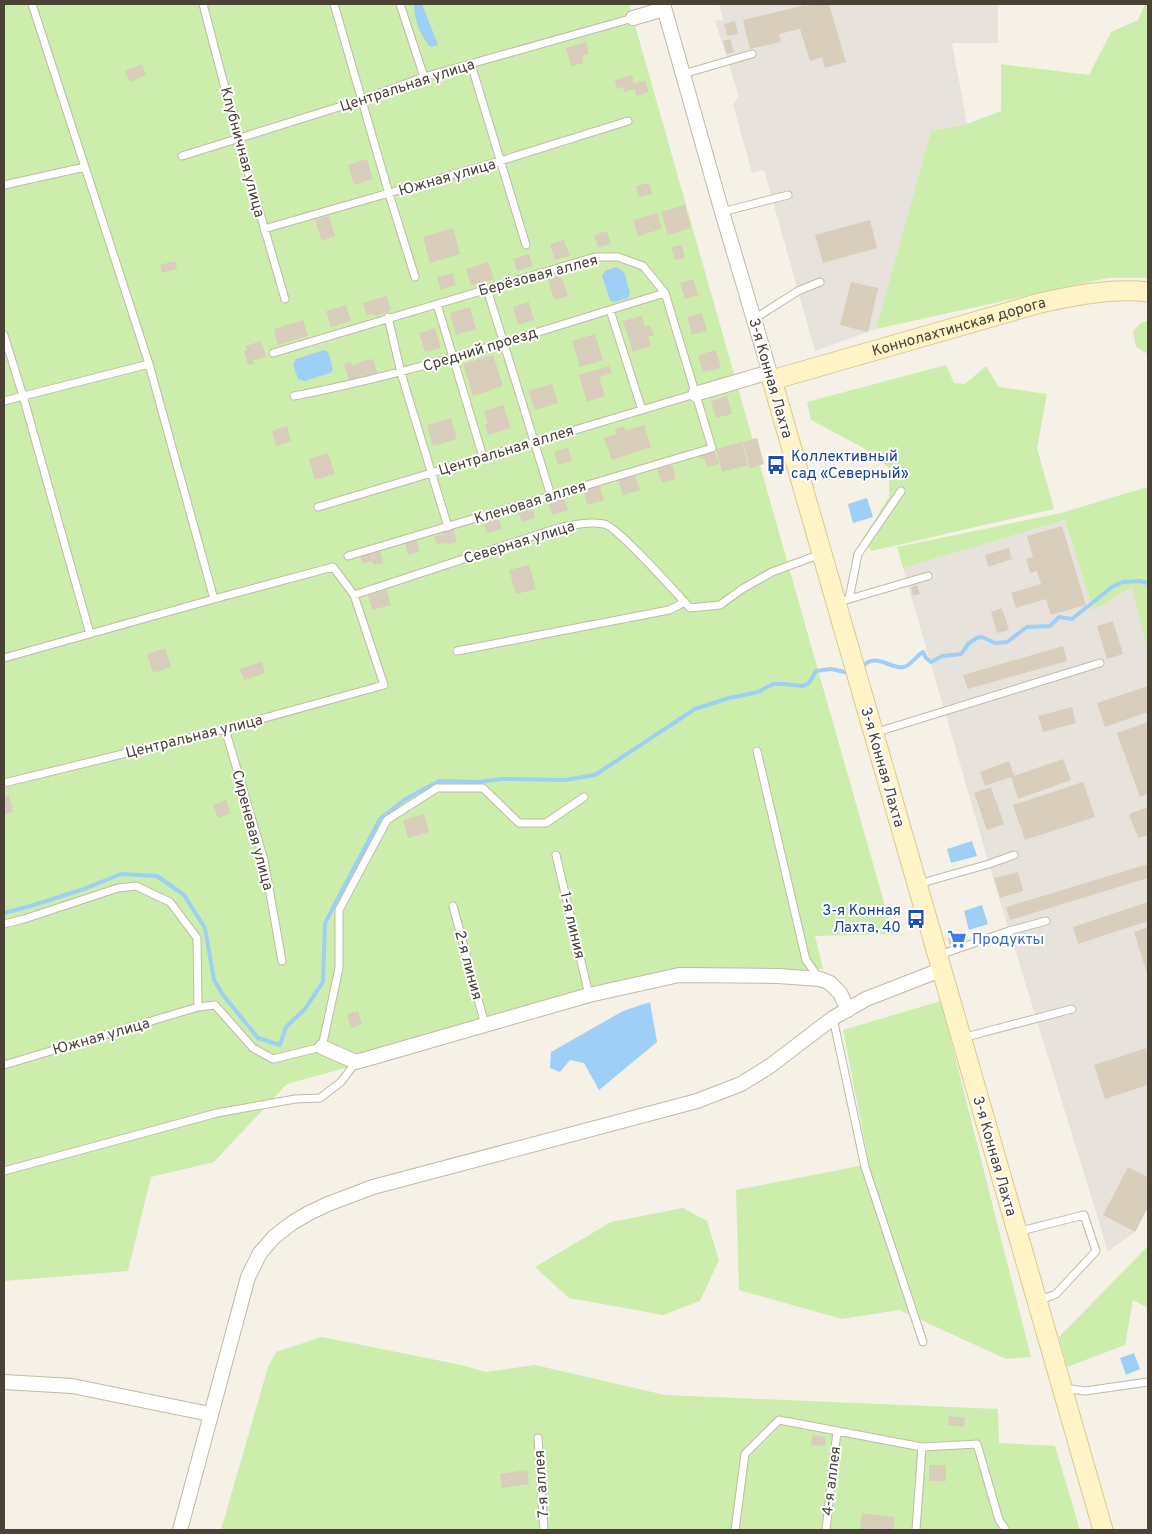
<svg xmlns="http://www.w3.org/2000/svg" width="1152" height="1534" font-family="Overpass,sans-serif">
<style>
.industrial{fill:#e7e3dc}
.green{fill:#cdedac}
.water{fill:#9ecff7}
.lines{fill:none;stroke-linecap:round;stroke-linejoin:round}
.stream{stroke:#9ecff7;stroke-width:4}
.building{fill:#d8cebb}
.service-casing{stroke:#c1baa8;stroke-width:9}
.minor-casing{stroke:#c1baa8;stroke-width:16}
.secondary-casing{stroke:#d9c992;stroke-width:21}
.service{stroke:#fff;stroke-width:7}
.minor{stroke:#fff;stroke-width:14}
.secondary{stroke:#fff4c7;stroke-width:19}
.labels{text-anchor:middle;stroke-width:4;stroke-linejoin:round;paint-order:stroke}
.street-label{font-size:15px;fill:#494235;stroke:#fff}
.transit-label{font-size:15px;fill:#164399;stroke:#fff;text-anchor:start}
.shop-label{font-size:15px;fill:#366cbe;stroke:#fff;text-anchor:start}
</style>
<rect width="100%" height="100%" fill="#f5f1e7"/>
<path class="industrial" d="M 719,4 L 998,4 L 998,43 L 952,43 L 967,124 L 931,131 L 876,329 L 815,351 L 764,170 L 752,173 L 733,104 L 739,96 L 715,21 L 723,20 Z
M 1065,520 L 1093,609 L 1132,586 L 1148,655 L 1148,1207 L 1135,1232 L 1108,1251 L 996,888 L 903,568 Z"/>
<path class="green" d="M 4,4 L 629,4 L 893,934 L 815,936 L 823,969 L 682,976 L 287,1084 L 214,1162 L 151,1177 L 128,1271 L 4,1281 Z
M 1145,4 L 1148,4 L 1148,278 L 1108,278 L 876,329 L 931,131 L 967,124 L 1001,111 L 1001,64 L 1089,75 L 1111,32 L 1138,20 Z
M 1148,321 L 1148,354 L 1136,347 L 1133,331 L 1142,322 Z
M 946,365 L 954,383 L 965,384 L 986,366 L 999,387 L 1047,394 L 1037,448 L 1054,509 L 872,551 L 862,540 L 889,497 L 889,468 L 871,452 L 811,420 L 807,402 Z
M 1144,488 L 1148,488 L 1148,655 L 1132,587 L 1093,610 L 1065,520 L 903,568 L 897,547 L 1061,513 Z
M 941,1001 L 1031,1357 L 1006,1359 L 899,1310 L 842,1319 L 739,1290 L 736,1190 L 869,1164 L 843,1030 Z
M 683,1208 L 707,1221 L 719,1260 L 700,1301 L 663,1315 L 569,1298 L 535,1267 L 611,1222 Z
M 1148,1246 L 1148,1308 L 1133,1300 L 1125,1345 L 1067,1367 L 1059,1337 Z
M 322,1337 L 461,1365 L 486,1372 L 535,1365 L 665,1395 L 998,1409 L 999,1443 L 1055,1446 L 1080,1530 L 221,1530 L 268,1367 L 276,1352 Z"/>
<path class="water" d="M 414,4 L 422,4 L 438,45 L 430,47 C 420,34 414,20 414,4 Z
M 616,267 L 624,272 L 630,293 L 628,298 L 614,302 L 610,300 L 602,276 L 605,271 Z
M 324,350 L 328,352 L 333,369 L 331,373 L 304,381 L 298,379 L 293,364 L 296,359 Z
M 867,498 L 873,517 L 853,523 L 848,504 Z
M 972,841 L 977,856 L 951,863 L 947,849 Z
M 982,905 L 988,924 L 969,930 L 964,911 Z
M 650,1002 L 657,1042 L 599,1090 L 584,1063 L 570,1060 L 560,1072 L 550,1068 L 551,1052 L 623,1011 Z
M 1134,1353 L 1140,1369 L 1126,1375 L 1120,1358 Z"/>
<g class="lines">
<path class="stream" d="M 862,667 C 876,651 891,670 904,667 C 912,664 916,656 923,652 L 926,658 L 931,662 L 942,656 L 961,654 L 969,643 L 977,638 L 982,637 L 995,643 L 1007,642 L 1027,627 L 1050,626 L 1059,617 L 1072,619 L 1112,587 L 1123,582 L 1140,581 L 1148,583
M 4,913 L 34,905 L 84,889 L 121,874 L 157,876 L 184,895 L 205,928 L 214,980 L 223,995 L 258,1038 L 280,1045 L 286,1027 L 305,1009 L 323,982 L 325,923 L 380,819 L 404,800 L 439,781 L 477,782 L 503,779 L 565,780 L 595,775 L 695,709 L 729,698 L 758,692 L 773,684 L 784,684 L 803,686 L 809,683 L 816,671 L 831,669 L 845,672 L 851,671"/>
</g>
<path class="building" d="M 814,4 L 829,4 L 846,62 L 825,68 L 822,57 L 810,61 L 800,29 L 779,34 L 781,42 L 750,49 L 743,20 L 805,5 L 806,6 Z
M 735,21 L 738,34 L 727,36 L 724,24 Z
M 730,39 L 734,52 L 727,54 L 723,41 Z
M 586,42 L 589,54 L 582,56 L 584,63 L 571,66 L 566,48 Z
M 142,64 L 146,75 L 130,82 L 125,71 Z
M 632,75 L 634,83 L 645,80 L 649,92 L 637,96 L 634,89 L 624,92 L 623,87 L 617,89 L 615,80 Z
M 367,159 L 373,179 L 354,185 L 348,165 Z
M 649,183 L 652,194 L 639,197 L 636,186 Z
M 685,205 L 691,228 L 668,235 L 661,212 Z
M 657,213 L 662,229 L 638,236 L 633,220 Z
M 329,216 L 335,236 L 322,241 L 315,220 Z
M 870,220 L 877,248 L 823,263 L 815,235 Z
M 453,228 L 460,254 L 430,263 L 423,237 Z
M 607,231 L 611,244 L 598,247 L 594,235 Z
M 564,240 L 570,256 L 555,260 L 550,244 Z
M 682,245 L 685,258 L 675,260 L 671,247 Z
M 529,254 L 533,266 L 517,271 L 513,259 Z
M 175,261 L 177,269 L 162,273 L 160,265 Z
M 488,262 L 494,279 L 471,286 L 466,269 Z
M 453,273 L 456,285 L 441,290 L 437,277 Z
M 561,275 L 568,296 L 554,300 L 548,279 Z
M 693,279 L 698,295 L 685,299 L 680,283 Z
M 851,282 L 878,288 L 868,332 L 840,325 Z
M 387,296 L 391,310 L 376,316 L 373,314 L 367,316 L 363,303 Z
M 529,302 L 534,320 L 518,325 L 513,307 Z
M 346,305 L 351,321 L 331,327 L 326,311 Z
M 470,307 L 476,329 L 456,335 L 450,313 Z
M 702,313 L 707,331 L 692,335 L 687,317 Z
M 642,316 L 645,326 L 650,325 L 654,335 L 648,337 L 651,346 L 633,352 L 623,321 Z
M 303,320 L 308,336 L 278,345 L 274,329 Z
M 435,328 L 441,348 L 425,352 L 419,333 Z
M 595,334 L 603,360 L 580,367 L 572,341 Z
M 261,341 L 266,355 L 265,358 L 253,360 L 254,364 L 248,365 L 244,351 L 247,350 L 246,346 Z
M 716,350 L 721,368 L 703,372 L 698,355 Z
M 493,355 L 503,386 L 473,396 L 463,364 Z
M 368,359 L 369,360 L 373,359 L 378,375 L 350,383 L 344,364 L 351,362 L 352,366 Z
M 609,366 L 612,373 L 599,377 L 605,396 L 587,402 L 579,375 Z
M 552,384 L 558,403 L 535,410 L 528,391 Z
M 727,396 L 732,414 L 716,418 L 711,401 Z
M 503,405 L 511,428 L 488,435 L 485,425 L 488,423 L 484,411 Z
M 451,418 L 457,439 L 433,446 L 427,425 Z
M 644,425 L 651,447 L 612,460 L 604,438 L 616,434 L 615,429 L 624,426 L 625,431 Z
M 287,426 L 291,441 L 276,446 L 272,431 Z
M 757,438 L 764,464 L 750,468 L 743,442 Z
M 742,442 L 748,465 L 722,472 L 716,449 Z
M 568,447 L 572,461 L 558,465 L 554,452 Z
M 715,450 L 719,464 L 707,467 L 704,458 L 701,459 L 699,455 Z
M 328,453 L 335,474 L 315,480 L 309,459 Z
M 672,465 L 676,479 L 662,483 L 657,469 Z
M 635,475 L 640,490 L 623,495 L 618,480 Z
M 599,485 L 604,500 L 587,505 L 583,490 Z
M 563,496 L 568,510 L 552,515 L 548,501 Z
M 532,506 L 535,518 L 522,522 L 517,510 Z
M 498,515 L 502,529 L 487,533 L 483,520 Z
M 1062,526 L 1086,605 L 1051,615 L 1046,599 L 1016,608 L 1011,593 L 1041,584 L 1037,571 L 1030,573 L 1026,559 L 1033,557 L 1027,536 Z
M 453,528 L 457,542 L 447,544 L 447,542 L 437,545 L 434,537 L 444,534 L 442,531 Z
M 416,540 L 420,551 L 408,555 L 405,544 Z
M 1009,548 L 1012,559 L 988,567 L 985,555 Z
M 380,551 L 383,563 L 373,565 L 372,561 L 363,564 L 361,556 Z
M 529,565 L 536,589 L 516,594 L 509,570 Z
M 917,585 L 920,594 L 913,596 L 911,587 Z
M 387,590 L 391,605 L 372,610 L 368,595 Z
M 1002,608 L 1009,630 L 997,633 L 991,612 Z
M 1113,621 L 1123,654 L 1107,659 L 1097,626 Z
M 1063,646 L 1067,661 L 968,689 L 963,675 Z
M 165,648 L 171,667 L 153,673 L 147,654 Z
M 262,661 L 265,673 L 244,680 L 240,669 Z
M 1148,686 L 1148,712 L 1105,727 L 1097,703 Z
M 1072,707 L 1076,723 L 1043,732 L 1038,716 Z
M 1148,722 L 1148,794 L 1140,797 L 1117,733 Z
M 1063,759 L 1071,780 L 1018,799 L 1011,777 L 985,786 L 980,772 L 1009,761 L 1014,776 Z
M 1083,782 L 1095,817 L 1025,840 L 1013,805 Z
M 991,787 L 1004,824 L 987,830 L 974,793 Z
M 9,795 L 13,812 L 4,814 L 4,796 Z
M 226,800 L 231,813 L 218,818 L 213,805 Z
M 1148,807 L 1148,835 L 1138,838 L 1129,814 Z
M 424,814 L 429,832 L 408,838 L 403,820 Z
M 1148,864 L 1148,878 L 1010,920 L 1006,907 Z
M 1018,872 L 1023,891 L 1000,898 L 994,878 Z
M 1148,902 L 1148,921 L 1078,944 L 1073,927 Z
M 1148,927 L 1148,976 L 1134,932 Z
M 964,933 L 966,940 L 949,944 L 948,938 Z
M 358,1011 L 362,1024 L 351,1028 L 347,1014 Z
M 1146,1048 L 1148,1055 L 1148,1085 L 1105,1099 L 1094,1065 Z
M 1128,1167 L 1148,1177 L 1148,1207 L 1135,1232 L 1103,1215 Z
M 949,1416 L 965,1418 L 964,1427 L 948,1425 Z
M 812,1435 L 826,1437 L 825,1446 L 811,1445 Z
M 929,1465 L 946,1465 L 946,1481 L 929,1481 Z
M 527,1470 L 529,1484 L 502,1488 L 500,1474 Z
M 862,1513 L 895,1517 L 893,1530 L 860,1530 Z"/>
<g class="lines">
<g class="service-casing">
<path id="service" d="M 32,4 L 149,364 L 214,599
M 203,4 L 238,138 L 285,299
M 334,4 L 389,194 L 415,277
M 400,4 L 424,77
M 471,64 L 526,245
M 683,74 L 752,54
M 182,156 L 361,100 L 424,77 L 633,18
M 4,185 L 85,167
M 722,212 L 788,195
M 264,229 L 500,161 L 628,121
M 487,289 L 551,496
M 437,304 L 483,457
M 610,310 L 642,410
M 388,317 L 401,373 L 448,527
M 754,319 L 798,291 L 820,282
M 4,335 L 23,396 L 90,634
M 273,353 L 595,257 L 618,257 L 643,266 L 665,293 L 712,448 L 348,556
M 294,396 C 420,372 542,330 665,293
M 4,401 L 149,364
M 318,507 L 695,394
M 354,595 L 558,528 C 573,525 588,521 604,524 C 617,526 677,594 690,608 L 720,605 L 742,589 L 772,572 L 821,554
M 849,599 L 858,554 L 901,491
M 846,600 L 928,576
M 457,651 L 669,610 L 685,602
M 4,658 L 214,599 L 333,567 L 354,595 L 384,685 L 225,729 L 4,783
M 225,729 L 264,860 L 282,961
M 874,733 L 1100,663
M 757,751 L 806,960 L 819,978
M 556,855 L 589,995
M 918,884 L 989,864 L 1014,855
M 453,906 L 485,1025
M 4,924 L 24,919 L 118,888 L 136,886 L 170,902 L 197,938 L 198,1007 L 215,1005 L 253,1048 L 273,1059 L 322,1047 L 339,968 L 339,910 L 387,820 L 437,788 L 483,788 L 519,823 L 546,823 L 584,797
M 939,955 L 1009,931 L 1046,921
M 833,1018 L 865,1167 L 923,1342
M 962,1038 L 1072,1009
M 4,1065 L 198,1007
M 4,1171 L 217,1113 L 295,1099 L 320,1098 L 341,1082 L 356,1062
M 1017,1232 L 1084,1215 L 1096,1251 L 1056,1294 L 1038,1301
M 1065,1388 L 1085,1391 L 1148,1382
M 538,1438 L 544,1530
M 735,1530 L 745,1454 L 779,1420 L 922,1447 L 977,1444 L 999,1520 L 1006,1530
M 826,1530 L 837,1431
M 916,1530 L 922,1447"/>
</g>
<g class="minor-casing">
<path id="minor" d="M 663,4 L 722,212 L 772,380
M 633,18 L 664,9
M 695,394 L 770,372
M 322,1047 L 356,1062 L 589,995 L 679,975 L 778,976 L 820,979 L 830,983 L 840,993 L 848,1010
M 4,1382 L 72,1386 L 210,1414
M 180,1530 L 248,1277 L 260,1253 L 274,1237 L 292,1223 L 309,1213 L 328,1204 L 373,1187 L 697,1101 L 741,1084 L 770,1066 L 833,1018 L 866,999 L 943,969"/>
</g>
<g class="secondary-casing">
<g id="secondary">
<path id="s1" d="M 1103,1530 L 772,380 L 1040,303 C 1076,295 1112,288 1148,292"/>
</g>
</g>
<use href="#service" class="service"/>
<use href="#minor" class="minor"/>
<use href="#secondary" class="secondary"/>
</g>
<defs>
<g id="bus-bare" transform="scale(1.5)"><path d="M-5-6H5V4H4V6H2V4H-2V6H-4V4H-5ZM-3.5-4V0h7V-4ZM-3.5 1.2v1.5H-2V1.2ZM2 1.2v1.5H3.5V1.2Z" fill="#1a4fb4" stroke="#fff" stroke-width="2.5" paint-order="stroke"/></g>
<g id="supermarket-bare" transform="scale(1.5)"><path d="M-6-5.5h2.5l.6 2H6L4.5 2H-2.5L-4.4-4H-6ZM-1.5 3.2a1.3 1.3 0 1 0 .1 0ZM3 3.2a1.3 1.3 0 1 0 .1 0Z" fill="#3f7fe0" stroke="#fff" stroke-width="2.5" paint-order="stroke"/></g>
</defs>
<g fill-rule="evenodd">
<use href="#bus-bare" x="776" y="465"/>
<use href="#bus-bare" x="916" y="919"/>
<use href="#supermarket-bare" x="957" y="939"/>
</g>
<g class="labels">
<g class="street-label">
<text transform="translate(407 85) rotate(-18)" y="5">Центральная улица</text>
<text transform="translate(243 152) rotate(75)" y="5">Клубничная улица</text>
<text transform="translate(447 177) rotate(-16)" y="5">Южная улица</text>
<text transform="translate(538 275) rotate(-15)" y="5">Берёзовая аллея</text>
<text dy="5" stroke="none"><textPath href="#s1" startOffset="1391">Коннолахтинская дорога</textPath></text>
<text transform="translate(480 349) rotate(-17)" y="5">Средний проезд</text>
<text transform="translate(771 378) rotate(74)" y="5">3-я Конная Лахта</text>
<text transform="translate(506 450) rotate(-17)" y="5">Центральная аллея</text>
<text transform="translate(530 502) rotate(-17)" y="5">Кленовая аллея</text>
<text transform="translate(519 542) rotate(-17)" y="5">Северная улица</text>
<text transform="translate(194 736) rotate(-14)" y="5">Центральная улица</text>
<text transform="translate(883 767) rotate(74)" y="5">3-я Конная Лахта</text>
<text transform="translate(253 830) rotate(75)" y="5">Сиреневая улица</text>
<text transform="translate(573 925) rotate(77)" y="5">1-я линия</text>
<text transform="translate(469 965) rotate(75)" y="5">2-я линия</text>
<text transform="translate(101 1036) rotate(-16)" y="5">Южная улица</text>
<text transform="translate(995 1156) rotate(74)" y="5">3-я Конная Лахта</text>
<text transform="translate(831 1481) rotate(-83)" y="5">4-я аллея</text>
<text transform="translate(541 1484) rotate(-94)" y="5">7-я аллея</text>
</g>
<g class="transit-label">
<text x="791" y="461">Коллективный<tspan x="791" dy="17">сад «Северный»</tspan></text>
<text x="901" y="915" text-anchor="end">3-я Конная<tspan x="901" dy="17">Лахта, 40</tspan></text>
</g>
<g class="shop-label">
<text x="972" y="944">Продукты</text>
</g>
</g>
<rect width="1152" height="1534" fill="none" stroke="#494235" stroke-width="10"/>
</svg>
